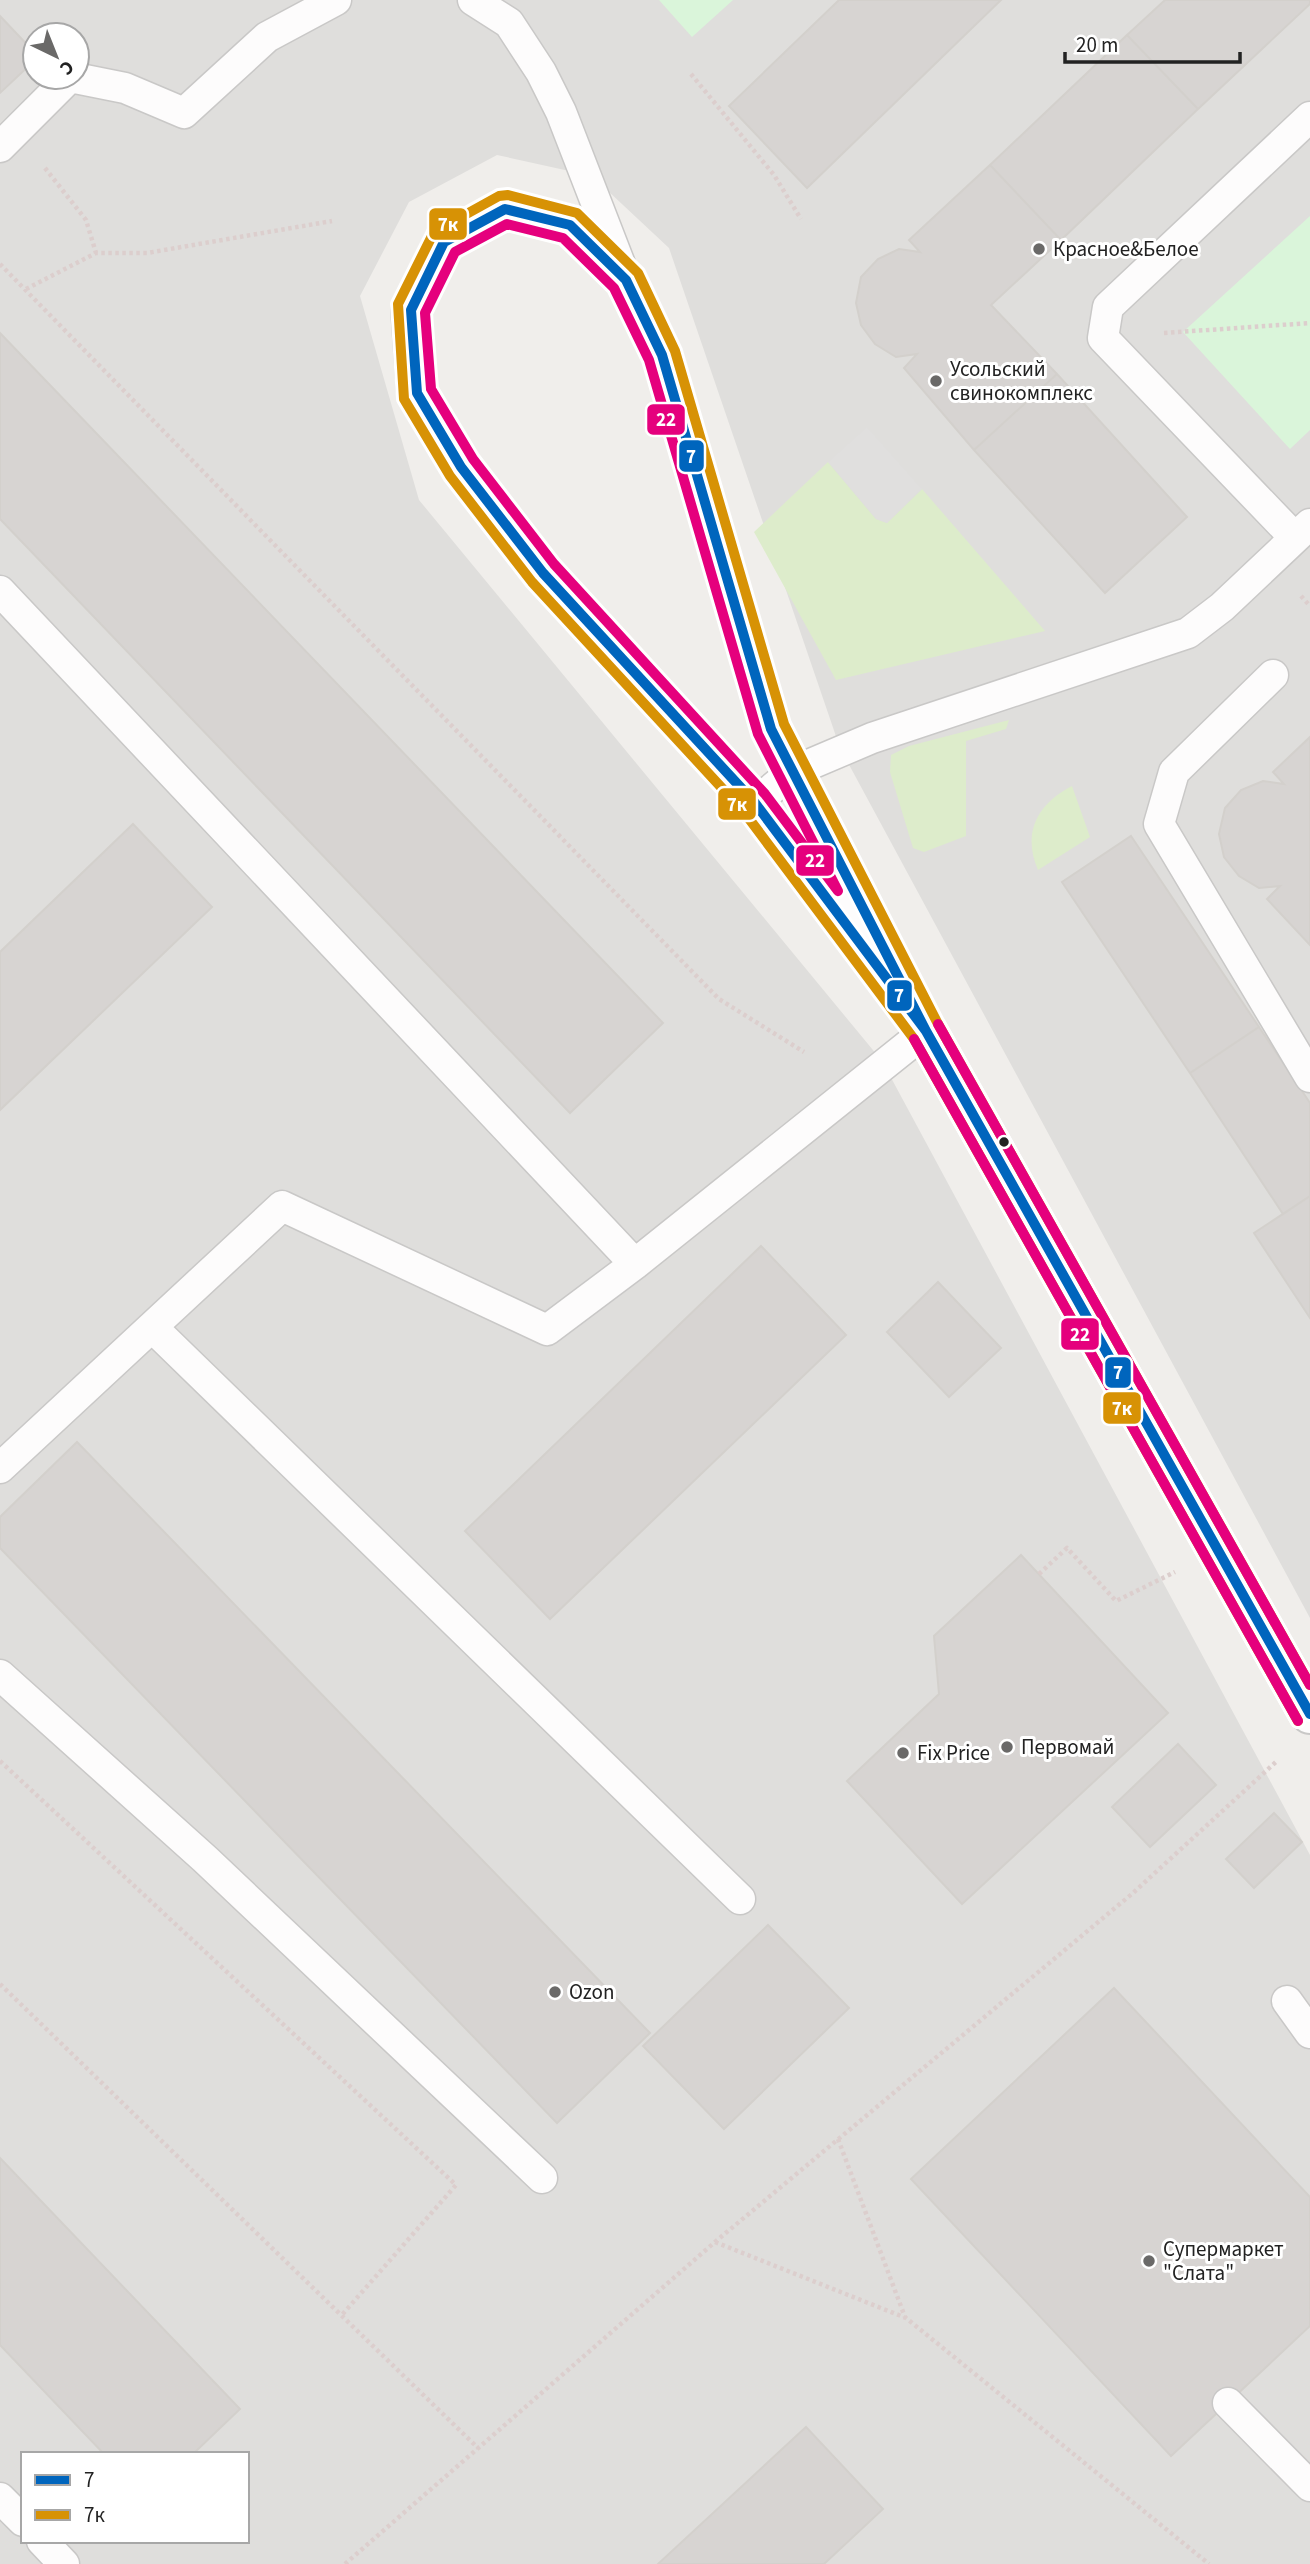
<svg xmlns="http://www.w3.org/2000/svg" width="1310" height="2564" font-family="'Source Sans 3',sans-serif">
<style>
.residential{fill:#dfdedc;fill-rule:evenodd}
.grass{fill:#ddeccb}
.park{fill:#daf5da}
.parking{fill:#e0dfde}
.building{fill:#d7d4d2;stroke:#d3d0cc;stroke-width:2}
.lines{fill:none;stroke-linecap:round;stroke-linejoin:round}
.service-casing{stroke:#c9c8c7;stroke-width:33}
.minor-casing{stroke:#c9c8c7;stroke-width:42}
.path{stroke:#dccecd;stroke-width:4.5;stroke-dasharray:3.5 3.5;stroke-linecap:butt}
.service{stroke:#fdfcfc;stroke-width:30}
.minor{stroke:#fdfcfc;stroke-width:38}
.bus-1-casing{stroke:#fff;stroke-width:16}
.bus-2-casing{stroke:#fff;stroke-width:16}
.bus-3-casing{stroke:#fff;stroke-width:16}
.bus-1{stroke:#0065bd;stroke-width:10}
.bus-2{stroke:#d79205;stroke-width:10}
.bus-3{stroke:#e5007d;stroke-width:10}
.poi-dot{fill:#6a6968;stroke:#fff;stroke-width:2.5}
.bus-dot{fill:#222;stroke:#fff;stroke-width:2.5}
.labels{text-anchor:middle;stroke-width:6;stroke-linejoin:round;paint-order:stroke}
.poi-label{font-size:21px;fill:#222;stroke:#fff;text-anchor:start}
.line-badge{stroke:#fff;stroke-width:2.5}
.badge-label{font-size:19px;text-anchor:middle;font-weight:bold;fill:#fff}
</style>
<rect width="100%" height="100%" fill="#f0eeeb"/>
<path class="residential" d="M 0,0 L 1310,0 L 1310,1618 L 840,748 L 669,248 L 592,176 L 497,155 L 409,202 L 360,296 L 419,500 L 882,1061 L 1310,1855 L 1310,2564 L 0,2564 ZM 35,35 L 77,35 L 77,77 L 35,77 ZM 23,2454 L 247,2454 L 247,2541 L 23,2541 Z"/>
<path class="grass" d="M 828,462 L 876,519 L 887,523 L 922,489 L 1045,631 L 836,680 L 754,532 Z
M 1009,720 L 1006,729 L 966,741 L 966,836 L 924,852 L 913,848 L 890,772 L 891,755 L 909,746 Z
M 1072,786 L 1090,837 L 1038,870 C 1022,833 1037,804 1072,786 Z"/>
<path class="park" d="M 659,0 L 733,0 L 692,37 Z
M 1310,216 L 1310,430 L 1290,449 L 1183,332 Z"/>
<path class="parking" d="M 867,427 L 922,489 L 887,523 L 876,519 L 828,462 Z"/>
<path class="building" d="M 839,0 L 1001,0 L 807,188 L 729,106 Z
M 1165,0 L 1310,0 L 1310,4 L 1198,109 L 1127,35 Z
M 0,16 L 35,53 L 35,60 L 0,93 Z
M 1127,35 L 1198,109 L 1061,240 L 990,165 Z
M 990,165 L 1061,240 L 991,305 L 1057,374 L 974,450 L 904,368 L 917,354 L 896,357 L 875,344 L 861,325 L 856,303 L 861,277 L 878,259 L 899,249 L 920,252 L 909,240 Z
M 0,333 L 663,1023 L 570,1113 L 0,519 Z
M 1057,374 L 1187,517 L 1105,593 L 974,450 Z
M 1310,737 L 1310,945 L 1267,899 L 1280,886 L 1259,888 L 1239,876 L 1224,857 L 1219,834 L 1225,808 L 1241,790 L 1263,781 L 1284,784 L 1273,772 Z
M 133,824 L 212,907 L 0,1110 L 0,952 Z
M 1131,836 L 1259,1027 L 1190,1073 L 1062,882 Z
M 1259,1027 L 1310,1103 L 1310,1196 L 1283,1214 L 1190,1073 Z
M 1310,1196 L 1310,1318 L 1254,1233 Z
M 761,1246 L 846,1335 L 550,1619 L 465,1531 Z
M 938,1282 L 1001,1348 L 949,1397 L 887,1332 Z
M 77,1442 L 650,2033 L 557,2123 L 0,1548 L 0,1517 Z
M 1021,1555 L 1168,1713 L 962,1904 L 847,1781 L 939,1694 L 934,1636 Z
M 1178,1744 L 1216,1785 L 1150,1847 L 1112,1807 Z
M 1274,1813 L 1302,1842 L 1254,1888 L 1226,1859 Z
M 768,1925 L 849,2008 L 724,2129 L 643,2046 Z
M 1114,1988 L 1310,2197 L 1310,2326 L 1171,2456 L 911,2179 Z
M 0,2158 L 240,2409 L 193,2454 L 104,2454 L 0,2345 Z
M 806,2427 L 883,2509 L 824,2564 L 658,2564 Z"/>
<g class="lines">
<g class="service-casing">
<path id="service" d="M 473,0 L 509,23 L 541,72 L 561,112 L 623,272
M 0,147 L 70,77 L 125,88 L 184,113 L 267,37 L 336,0
M 1295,538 L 1103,338 L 1108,307 L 1310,117
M 0,591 L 635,1264
M 1273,675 L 1174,772 L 1159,824 L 1310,1077
M 755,803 L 792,772 L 872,738 L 1188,633 L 1222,607 L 1310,524
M 153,1328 L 740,1899
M 0,1468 L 282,1206 L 547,1330 L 635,1264 L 926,1031
M 0,1675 L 205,1859 L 542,2178
M 1287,2001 L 1310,2033
M 1228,2403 L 1310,2486
M 0,2498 L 23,2521
M 42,2541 L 64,2564"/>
</g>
<g class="minor-casing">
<path id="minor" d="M 926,1031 L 755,803 L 543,573 L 461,467 L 417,393 L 411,310 L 444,242 L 505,209 L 570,225 L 626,280 L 662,355 L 771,729 L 926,1031 L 1310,1714"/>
</g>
<path class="path" d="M 691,74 L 774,175 L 801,219
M 45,168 L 86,220 L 96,253
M 0,264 L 719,999 L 804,1052
M 26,289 L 96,253 L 147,253 L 332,221
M 1164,333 L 1310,323
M 1301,596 L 1310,606
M 1039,1574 L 1067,1548 L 1116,1601 L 1175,1572
M 0,1761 L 456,2185 L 341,2316
M 0,1984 L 478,2448
M 838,2139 L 905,2317
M 715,2242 L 906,2318 L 1209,2564
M 345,2564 L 715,2242 L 1133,1893 L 1278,1760"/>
<use href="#service" class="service"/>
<use href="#minor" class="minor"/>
<g class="bus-1-casing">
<path id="bus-1" d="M 505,209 L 570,225 L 626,280 L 662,355 L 771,729 L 926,1031 L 755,803 L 543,573 L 461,467 L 417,393 L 411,310 L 444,242 Z
M 926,1031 L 1310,1714"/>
</g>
<g class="bus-2-casing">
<path id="bus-2" d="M 1298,1721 L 914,1039 L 744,812 L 532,582 L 450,476 L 404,399 L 398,304 L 434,232 L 499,196 L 508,195 L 577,213 L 638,273 L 675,351 L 784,724 L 938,1024 L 1310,1685"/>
</g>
<g class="bus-3-casing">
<path id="bus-3" d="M 507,224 L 563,238 L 614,288 L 649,360 L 758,734 L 838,891 L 765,794 L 554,564 L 473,459 L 431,389 L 425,313 L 455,252 Z
M 938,1024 L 1310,1685
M 914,1039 L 1298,1721"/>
</g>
<use href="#bus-1" class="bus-1"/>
<use href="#bus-2" class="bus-2"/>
<use href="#bus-3" class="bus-3"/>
</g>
<g class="poi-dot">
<circle cx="1039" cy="249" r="7"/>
<circle cx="936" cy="381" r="7"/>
<circle cx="1007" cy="1747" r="7"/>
<circle cx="903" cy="1753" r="7"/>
<circle cx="555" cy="1992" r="7"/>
<circle cx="1149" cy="2261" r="7"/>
</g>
<circle class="bus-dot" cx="1004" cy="1142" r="6"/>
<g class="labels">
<g class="poi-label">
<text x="1053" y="256">Красное&amp;Белое</text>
<text x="950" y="376">Усольский<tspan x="950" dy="24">свинокомплекс</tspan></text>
<text x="1021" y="1754">Первомай</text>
<text x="917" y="1760">Fix Price</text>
<text x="569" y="1999">Ozon</text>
<text x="1163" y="2256">Супермаркет<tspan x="1163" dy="24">"Слата"</tspan></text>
</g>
</g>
<g class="line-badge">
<rect x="428" y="207" width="40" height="34" rx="7" fill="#d79205"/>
<rect x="646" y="403" width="40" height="33" rx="7" fill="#e5007d"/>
<rect x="678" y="439" width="27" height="34" rx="7" fill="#0065bd"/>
<rect x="717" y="787" width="40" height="34" rx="7" fill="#d79205"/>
<rect x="795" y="844" width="40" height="33" rx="7" fill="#e5007d"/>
<rect x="886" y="979" width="27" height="33" rx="7" fill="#0065bd"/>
<rect x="1060" y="1317" width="40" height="34" rx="7" fill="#e5007d"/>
<rect x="1104" y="1356" width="28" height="33" rx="7" fill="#0065bd"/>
<rect x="1102" y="1391" width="40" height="34" rx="7" fill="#d79205"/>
</g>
<g class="badge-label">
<text x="448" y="231">7к</text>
<text x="666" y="426">22</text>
<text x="691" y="463">7</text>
<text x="737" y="811">7к</text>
<text x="815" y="867">22</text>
<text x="899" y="1002">7</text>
<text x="1080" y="1341">22</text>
<text x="1118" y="1379">7</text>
<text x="1122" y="1415">7к</text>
</g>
<rect x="21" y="2452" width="228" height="91" fill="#ffffff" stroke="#a7a7a7" stroke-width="2"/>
<rect x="35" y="2475" width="35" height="10" fill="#0065bd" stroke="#a7a7a7" stroke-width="2"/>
<text x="84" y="2487" font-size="21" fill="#222222">7</text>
<rect x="35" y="2510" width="35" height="10" fill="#d79205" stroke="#a7a7a7" stroke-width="2"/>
<text x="84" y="2522" font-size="21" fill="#222222">7к</text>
<g transform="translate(56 56) rotate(137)"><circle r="33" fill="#ffffff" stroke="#a7a7a7" stroke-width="2"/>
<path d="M0-5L12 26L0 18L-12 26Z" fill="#6a6968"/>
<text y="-10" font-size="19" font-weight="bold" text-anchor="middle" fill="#222222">С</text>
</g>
<path d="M1065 52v10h175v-10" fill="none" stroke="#222222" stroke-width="3.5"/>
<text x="1076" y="52" font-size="21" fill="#222222" stroke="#ffffff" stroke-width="5" paint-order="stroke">20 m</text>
</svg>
